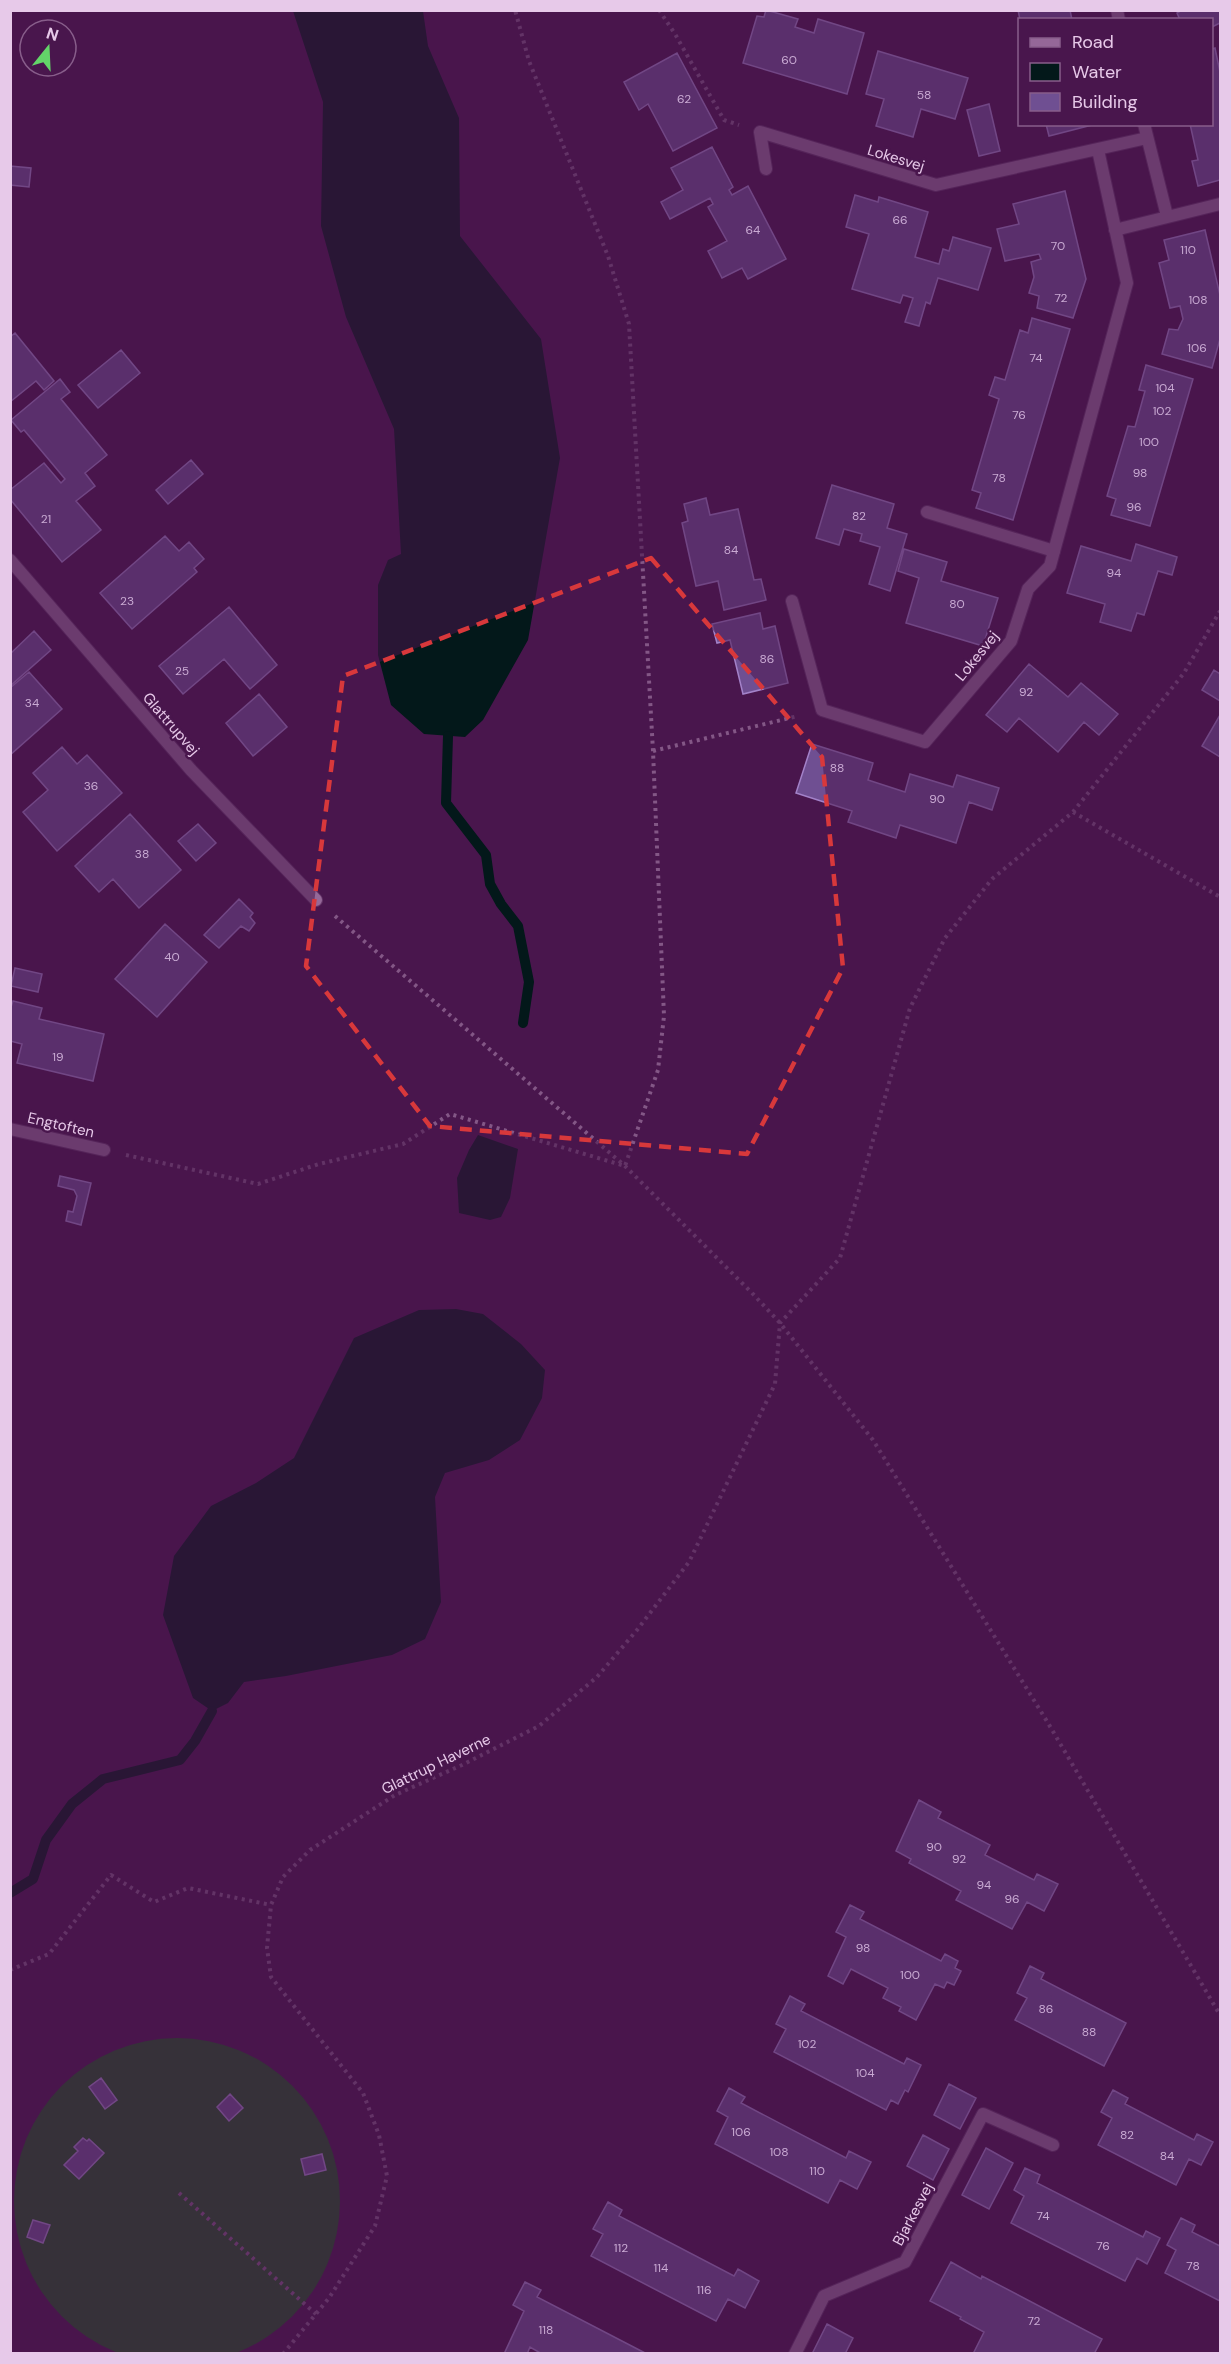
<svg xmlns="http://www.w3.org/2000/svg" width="1231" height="2364" font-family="'DM Sans',sans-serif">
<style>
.green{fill:#205223}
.water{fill:#03181a}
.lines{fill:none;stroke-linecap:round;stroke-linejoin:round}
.stream{stroke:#03181a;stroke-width:10}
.building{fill:#6f4f92;stroke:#a382c9;stroke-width:1.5}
.lane-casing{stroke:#653669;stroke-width:14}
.street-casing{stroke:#653669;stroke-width:14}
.path{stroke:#835786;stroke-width:4;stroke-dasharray:3 4.5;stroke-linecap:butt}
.lane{stroke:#956898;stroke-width:12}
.street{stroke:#956898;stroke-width:12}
.marked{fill:none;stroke:#d8383b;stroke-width:4.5;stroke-dasharray:12 8;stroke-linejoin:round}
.labels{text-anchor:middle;stroke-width:5;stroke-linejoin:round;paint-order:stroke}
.number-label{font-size:12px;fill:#c9aad3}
.street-label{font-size:15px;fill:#e7c9e9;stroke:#49164d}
</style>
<rect width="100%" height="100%" fill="#49164d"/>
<path class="green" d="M14 2201a163 163 0 1 1 326 0a163 163 0 1 1-326 0Z"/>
<path class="water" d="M 293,11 L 423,11 L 428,46 L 459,118 L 460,236 L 541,339 L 560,458 L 528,640 L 483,720 L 465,737 L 424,734 L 391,705 L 378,655 L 378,585 L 388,560 L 401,554 L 394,429 L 346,317 L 321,226 L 323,102 Z
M 478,1135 L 518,1149 L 510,1198 L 501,1217 L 490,1220 L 459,1213 L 457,1178 L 469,1150 Z
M 456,1309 L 483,1314 L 521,1344 L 545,1370 L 542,1398 L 520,1440 L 489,1460 L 445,1473 L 435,1497 L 441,1602 L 425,1639 L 392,1655 L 286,1676 L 244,1682 L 228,1703 L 212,1711 L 193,1698 L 163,1615 L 174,1556 L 211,1506 L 256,1483 L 294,1458 L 354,1338 L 419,1310 Z"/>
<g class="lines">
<path class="stream" d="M 448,736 L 446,803 L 486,855 L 490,884 L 501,904 L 518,926 L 529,982 L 523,1023
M 10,1893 L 33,1879 L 46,1840 L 72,1804 L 103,1779 L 180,1760 L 195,1741 L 212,1711"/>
</g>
<path class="building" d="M 766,10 L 798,19 L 795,27 L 814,33 L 818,19 L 864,33 L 847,94 L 743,63 L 757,16 L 764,17 Z
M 1018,10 L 1070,10 L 1072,20 L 1020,20 Z
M 1182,10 L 1220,10 L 1220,23 L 1212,27 L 1212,20 L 1180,20 L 1177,13 Z
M 1215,48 L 1220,72 L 1220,180 L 1198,186 L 1192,161 L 1198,160 L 1190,124 L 1212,124 L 1212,49 Z
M 878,51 L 968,78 L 955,119 L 921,109 L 913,137 L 876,126 L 884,99 L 866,94 Z
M 677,53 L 717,128 L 673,151 L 648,104 L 639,110 L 624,82 Z
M 989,104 L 1000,151 L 979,156 L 967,110 Z
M 1046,124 L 1096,124 L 1049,136 Z
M 712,147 L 733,187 L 729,190 L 732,195 L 748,186 L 786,259 L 748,279 L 742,268 L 722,278 L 708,251 L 727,241 L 708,207 L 713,204 L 710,198 L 670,219 L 661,202 L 683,190 L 671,168 Z
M 10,166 L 31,168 L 29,187 L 10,185 Z
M 1065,191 L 1086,279 L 1073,318 L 1037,308 L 1039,296 L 1029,293 L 1034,277 L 1031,262 L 1041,259 L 1039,254 L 1005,261 L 997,229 L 1019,224 L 1013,204 Z
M 855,195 L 878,202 L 879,197 L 928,212 L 915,257 L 939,264 L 943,249 L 949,251 L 953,237 L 991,248 L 978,290 L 938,278 L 930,304 L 926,302 L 919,326 L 905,322 L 913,298 L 903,295 L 900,303 L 852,289 L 869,234 L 846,227 Z
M 1205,230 L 1220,295 L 1220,339 L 1212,368 L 1162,354 L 1169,329 L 1178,330 L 1183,319 L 1180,306 L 1170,308 L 1159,263 L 1169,260 L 1164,240 Z
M 1032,318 L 1070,329 L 1013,520 L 976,508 L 981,493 L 972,490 L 999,399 L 989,395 L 995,377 L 1005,380 L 1020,330 L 1028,333 Z
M 15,333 L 54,381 L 44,390 L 36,381 L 10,402 L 10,337 Z
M 121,350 L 140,373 L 98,408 L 78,385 Z
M 1146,365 L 1193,379 L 1150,526 L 1111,515 L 1116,499 L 1107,496 L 1128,426 L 1135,427 L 1145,391 L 1139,390 Z
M 60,379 L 70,392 L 61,399 L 107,455 L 85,473 L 95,486 L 76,501 L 101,530 L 62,562 L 10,499 L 10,490 L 44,463 L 61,483 L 65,479 L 24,430 L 21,432 L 11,420 Z
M 191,460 L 203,474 L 168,504 L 156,490 Z
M 832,485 L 894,504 L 887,528 L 907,534 L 890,591 L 869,584 L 880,547 L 860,541 L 862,534 L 844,529 L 839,545 L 816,538 Z
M 706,498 L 710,515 L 738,509 L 754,580 L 761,579 L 766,600 L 724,610 L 718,581 L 696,586 L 682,523 L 688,521 L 684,504 Z
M 165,536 L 179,551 L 189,542 L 204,559 L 194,568 L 197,572 L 132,629 L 100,593 Z
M 1136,544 L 1177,557 L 1172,575 L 1158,571 L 1144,615 L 1137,613 L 1131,631 L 1100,622 L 1105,604 L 1067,593 L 1081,546 L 1131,561 Z
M 904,549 L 947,562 L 941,581 L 998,598 L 983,646 L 906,623 L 919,578 L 898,571 Z
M 229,607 L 277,665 L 250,689 L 224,659 L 183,694 L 159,666 Z
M 760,613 L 763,629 L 775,626 L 788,683 L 743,694 L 730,640 L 717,643 L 712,624 Z
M 34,631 L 51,650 L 10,686 L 10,654 Z
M 1029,664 L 1068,697 L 1081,683 L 1118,714 L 1099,735 L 1084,722 L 1058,752 L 1019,718 L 1007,732 L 986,715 Z
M 1214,670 L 1220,674 L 1220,701 L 1202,690 Z
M 29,672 L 62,709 L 10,755 L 10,688 Z
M 259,694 L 287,727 L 253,756 L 226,723 Z
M 1220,715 L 1220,757 L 1202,746 Z
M 812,744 L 873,763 L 868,780 L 905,792 L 910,774 L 953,787 L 957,775 L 999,788 L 992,810 L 969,802 L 956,843 L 900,825 L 896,838 L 848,822 L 852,811 L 796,793 Z
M 62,747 L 77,764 L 87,755 L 122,793 L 57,851 L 23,812 L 48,790 L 33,773 Z
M 130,814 L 181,870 L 139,908 L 113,879 L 99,892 L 75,866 Z
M 198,824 L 216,843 L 196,861 L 178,841 Z
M 239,899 L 253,913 L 250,917 L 255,923 L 249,931 L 241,926 L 219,948 L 204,935 Z
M 165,924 L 207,962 L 157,1017 L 115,979 Z
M 15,968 L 42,974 L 38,992 L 11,986 Z
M 13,1001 L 42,1008 L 39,1019 L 104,1034 L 93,1081 L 17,1063 L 22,1044 L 10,1041 L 10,1010 Z
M 60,1176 L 91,1183 L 81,1225 L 66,1221 L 68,1211 L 73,1212 L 77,1196 L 74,1190 L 58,1186 Z
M 919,1800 L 941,1812 L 938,1818 L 990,1845 L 985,1855 L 1034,1880 L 1037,1874 L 1058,1884 L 1044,1911 L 1027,1902 L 1012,1929 L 956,1900 L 961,1891 L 909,1863 L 911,1859 L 896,1851 Z
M 850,1905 L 864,1912 L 860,1919 L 941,1961 L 945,1954 L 958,1961 L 955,1968 L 961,1971 L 954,1985 L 947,1982 L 944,1988 L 935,1984 L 916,2020 L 899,2011 L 901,2007 L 883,1998 L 888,1988 L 851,1969 L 843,1984 L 828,1976 L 846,1937 L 836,1932 Z
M 1030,1966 L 1044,1973 L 1041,1979 L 1126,2023 L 1104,2066 L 1015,2020 L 1027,1998 L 1017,1993 Z
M 790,1996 L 805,2004 L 801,2011 L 904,2064 L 907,2058 L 921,2065 L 908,2092 L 905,2090 L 898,2104 L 891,2100 L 886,2110 L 774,2052 L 786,2029 L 776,2024 Z
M 101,2078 L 117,2100 L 105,2109 L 89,2087 Z
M 949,2084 L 976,2098 L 960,2129 L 934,2115 Z
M 729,2088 L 745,2097 L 741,2103 L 846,2158 L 849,2151 L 871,2162 L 857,2189 L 840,2180 L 828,2203 L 715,2144 L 728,2117 L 717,2111 Z
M 1113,2090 L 1128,2098 L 1125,2104 L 1194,2140 L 1197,2134 L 1213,2142 L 1201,2165 L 1189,2159 L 1176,2185 L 1098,2145 L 1112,2118 L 1101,2112 Z
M 230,2094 L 243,2108 L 229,2121 L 217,2107 Z
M 923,2135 L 949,2149 L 933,2180 L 907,2166 Z
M 83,2138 L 87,2141 L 89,2139 L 104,2153 L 79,2179 L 64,2165 L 78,2151 L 74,2147 Z
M 986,2148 L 1013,2163 L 989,2209 L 962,2195 Z
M 322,2154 L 326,2170 L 305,2175 L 301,2159 Z
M 1025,2168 L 1040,2175 L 1037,2183 L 1143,2237 L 1146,2231 L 1160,2238 L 1147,2264 L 1137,2258 L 1125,2281 L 1011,2223 L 1024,2196 L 1014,2190 Z
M 608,2202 L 622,2210 L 619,2216 L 734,2276 L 738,2269 L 759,2281 L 745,2308 L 728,2299 L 716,2321 L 591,2256 L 603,2234 L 593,2229 Z
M 1181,2218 L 1195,2225 L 1192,2232 L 1220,2246 L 1220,2301 L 1165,2273 L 1176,2250 L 1167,2245 Z
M 33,2220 L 50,2225 L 43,2243 L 27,2237 Z
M 951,2262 L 981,2279 L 982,2276 L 1102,2339 L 1094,2354 L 973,2354 L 984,2332 L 960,2319 L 961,2317 L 930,2301 Z
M 525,2282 L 541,2290 L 537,2297 L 647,2354 L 542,2354 L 530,2347 L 527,2354 L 504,2354 L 524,2311 L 513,2305 Z
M 827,2324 L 853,2338 L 845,2354 L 812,2354 Z"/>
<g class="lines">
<g class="lane-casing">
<path id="lane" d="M 927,512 L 1054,551"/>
</g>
<g class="street-casing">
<path id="street" d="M 1117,10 L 1119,20
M 1144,124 L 1167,216
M 766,169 L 760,132 L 936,185 L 1147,138
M 1115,230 L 1220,204
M 10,560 L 191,770 L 316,900
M 792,601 L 822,710 L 925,742 L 1011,641 L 1028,589 L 1050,566 L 1127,283 L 1098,150
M 10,1129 L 104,1150
M 795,2354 L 824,2296 L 905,2262 L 983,2114 L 1053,2145"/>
</g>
<path class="path" d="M 659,10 L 675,34 L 724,120 L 739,125
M 653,751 L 798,716
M 1073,812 L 1220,897
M 335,916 L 625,1166 L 752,1293 L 780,1323 L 873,1440 L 1048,1723 L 1220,2015
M 126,1155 L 258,1184 L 319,1164 L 403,1144 L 450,1114 L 625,1166 L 658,1070 L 664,1016 L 653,751 L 629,324 L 608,256 L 529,61 L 515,10
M 10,1970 L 49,1954 L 111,1875 L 154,1902 L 188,1888 L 271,1905
M 179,2193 L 316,2314
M 283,2354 L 329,2298 L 375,2226 L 387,2176 L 379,2135 L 363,2093 L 271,1977 L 267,1948 L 271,1905 L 283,1877 L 310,1850 L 395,1795 L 462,1765 L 539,1726 L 597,1677 L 637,1630 L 689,1562 L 775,1384 L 780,1323 L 840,1258 L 910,1008 L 945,938 L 992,879 L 1073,812 L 1184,673 L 1220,611"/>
<use href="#lane" class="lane"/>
<use href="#street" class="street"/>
</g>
<path d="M0 0H1231V2364H0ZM 651,558 L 822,757 L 843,968 L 747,1154 L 430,1126 L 306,966 L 343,676 Z" fill="#49164d" fill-opacity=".55" fill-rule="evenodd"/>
<path class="marked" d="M 651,558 L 822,757 L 843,968 L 747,1154 L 430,1126 L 306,966 L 343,676 Z"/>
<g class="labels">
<g class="number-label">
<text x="789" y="64">60</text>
<text x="924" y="99">58</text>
<text x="684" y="103">62</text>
<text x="900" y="224">66</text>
<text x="753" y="234">64</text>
<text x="1058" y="250">70</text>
<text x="1188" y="254">110</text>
<text x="1061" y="302">72</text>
<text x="1198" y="304">108</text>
<text x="1197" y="352">106</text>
<text x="1036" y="362">74</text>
<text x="1165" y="392">104</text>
<text x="1162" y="415">102</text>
<text x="1019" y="419">76</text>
<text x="1149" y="446">100</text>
<text x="1140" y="477">98</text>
<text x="999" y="482">78</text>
<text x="1134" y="511">96</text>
<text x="859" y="520">82</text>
<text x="46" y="523">21</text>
<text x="731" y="554">84</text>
<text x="1114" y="577">94</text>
<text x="127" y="605">23</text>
<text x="957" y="608">80</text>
<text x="767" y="663">86</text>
<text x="182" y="675">25</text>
<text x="1026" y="696">92</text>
<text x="32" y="707">34</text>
<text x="837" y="772">88</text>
<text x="91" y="790">36</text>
<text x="937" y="803">90</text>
<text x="142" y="858">38</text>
<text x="172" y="961">40</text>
<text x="58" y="1061">19</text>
<text x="934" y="1851">90</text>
<text x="959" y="1863">92</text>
<text x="984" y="1889">94</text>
<text x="1012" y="1903">96</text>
<text x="863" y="1952">98</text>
<text x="910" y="1979">100</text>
<text x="1046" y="2013">86</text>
<text x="1089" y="2036">88</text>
<text x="807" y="2048">102</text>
<text x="865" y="2077">104</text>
<text x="741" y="2136">106</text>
<text x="1127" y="2139">82</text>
<text x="779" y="2156">108</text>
<text x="1167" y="2160">84</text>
<text x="817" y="2175">110</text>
<text x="1043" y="2220">74</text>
<text x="1103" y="2250">76</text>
<text x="621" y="2252">112</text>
<text x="1193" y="2270">78</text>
<text x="661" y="2272">114</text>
<text x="704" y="2294">116</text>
<text x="1034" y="2325">72</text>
<text x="546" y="2334">118</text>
</g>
<g class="street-label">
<text transform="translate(896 158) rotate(17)" y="5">Lokesvej</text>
<text transform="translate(977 656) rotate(-51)" y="5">Lokesvej</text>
<text transform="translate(171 724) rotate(49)" y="5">Glattrupvej</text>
<text transform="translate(61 1125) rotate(13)" y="5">Engtoften</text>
<text transform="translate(436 1764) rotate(-26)" y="5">Glattrup Haverne</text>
<text transform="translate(913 2214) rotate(-62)" y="5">Bjarkesvej</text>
</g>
</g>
<rect width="1231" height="2364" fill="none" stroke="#e7c9e9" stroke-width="24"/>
<rect x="1018" y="18" width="195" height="108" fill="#49164d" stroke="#885e8b" stroke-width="1.5"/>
<rect x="1030" y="38" width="30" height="9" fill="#956898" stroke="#885e8b" stroke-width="1.5"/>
<text x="1072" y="48" font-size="18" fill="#e7c9e9">Road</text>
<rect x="1030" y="63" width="30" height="18" fill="#03181a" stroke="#885e8b" stroke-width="1.5"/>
<text x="1072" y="78" font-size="18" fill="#e7c9e9">Water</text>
<rect x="1030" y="93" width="30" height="18" fill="#6f4f92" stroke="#885e8b" stroke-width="1.5"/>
<text x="1072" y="108" font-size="18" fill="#e7c9e9">Building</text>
<g transform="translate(48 48) rotate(18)"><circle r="28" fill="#49164d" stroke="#885e8b" stroke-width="1.5"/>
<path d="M0-4.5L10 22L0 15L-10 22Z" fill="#63d469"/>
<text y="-9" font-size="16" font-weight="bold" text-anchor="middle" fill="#e7c9e9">N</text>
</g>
</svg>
